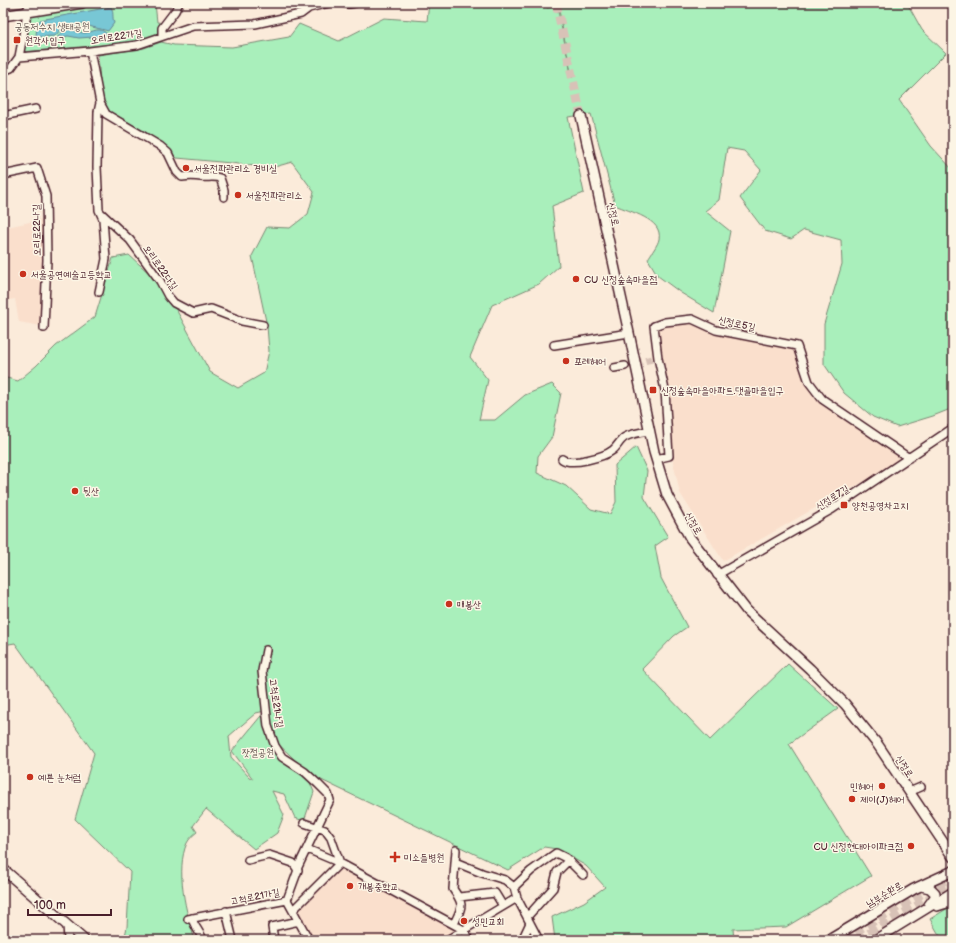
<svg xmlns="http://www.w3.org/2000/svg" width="956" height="943" font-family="'Balsamiq Sans','Poor Story',sans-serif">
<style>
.built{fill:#fadfcc}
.green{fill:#a9efbb;stroke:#7a8773;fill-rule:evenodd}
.water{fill:#78c7d5;stroke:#668491}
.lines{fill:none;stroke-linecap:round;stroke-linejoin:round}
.minor-tunnel{stroke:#d8c2b7;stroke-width:7;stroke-dasharray:7 3.5;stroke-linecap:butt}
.major-tunnel{stroke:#d8c2b7;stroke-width:9;stroke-dasharray:9 4.5;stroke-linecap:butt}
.minor-casing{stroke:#4a1f2b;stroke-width:10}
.major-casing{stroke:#4a1f2b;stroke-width:12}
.minor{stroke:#fcf5e5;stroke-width:7}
.major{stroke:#fcf5e5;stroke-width:9}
.poi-dot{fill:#c8321e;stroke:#fcf5e5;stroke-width:1.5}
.labels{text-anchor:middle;stroke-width:3;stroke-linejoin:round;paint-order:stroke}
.park-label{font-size:10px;fill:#62534f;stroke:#fcf5e5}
.street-label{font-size:10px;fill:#4a1f2b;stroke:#fcf5e5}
.poi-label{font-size:10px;fill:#4a1f2b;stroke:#fcf5e5;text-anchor:start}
</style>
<rect width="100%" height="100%" fill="#fbebda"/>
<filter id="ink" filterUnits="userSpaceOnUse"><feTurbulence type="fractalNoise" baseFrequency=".025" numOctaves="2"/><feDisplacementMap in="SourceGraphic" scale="8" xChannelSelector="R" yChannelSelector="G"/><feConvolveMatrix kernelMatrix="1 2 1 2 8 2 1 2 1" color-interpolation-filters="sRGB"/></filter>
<g filter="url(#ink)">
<path class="built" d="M 43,219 L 41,326 L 19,322 L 15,299 L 3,301 L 3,228 Z
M 692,319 L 716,330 L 797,346 L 809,382 L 822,399 L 909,458 L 827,501 L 723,561 L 680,493 L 668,440 L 654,326 Z
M 340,863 L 464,930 L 447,940 L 309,940 L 293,910 Z"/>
<path class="green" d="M 32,3 L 155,3 L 157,22 L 164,23 L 160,36 L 140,42 L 22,52 Z
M 429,3 L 546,3 L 547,8 L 557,6 L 572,78 L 558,5 L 566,3 L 907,3 L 922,30 L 946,53 L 899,100 L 931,146 L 953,170 L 953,408 L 933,416 L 897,427 L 873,417 L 844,393 L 824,364 L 824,324 L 842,264 L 841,240 L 804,230 L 791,239 L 765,231 L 740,198 L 761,170 L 744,151 L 727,148 L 719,200 L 705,211 L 730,231 L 714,313 L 681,293 L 658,276 L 648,259 C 651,253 658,245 659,239 C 663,219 630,212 615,205 L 591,114 L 568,117 L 584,193 L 552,206 L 559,266 L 539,284 L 492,305 L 470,357 L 488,380 L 479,420 L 495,420 L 525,395 L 552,384 L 561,393 L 552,437 L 538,456 L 537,473 L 566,486 L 591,509 L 610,514 L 616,502 L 615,465 L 636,447 L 647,471 L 644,497 L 668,537 L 655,546 L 661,578 L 687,627 L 674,636 L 642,669 L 710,740 L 788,664 L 838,709 L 789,744 L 871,876 L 786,927 L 733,929 L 734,940 L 555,940 L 552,917 L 584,902 L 605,887 L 586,866 L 557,849 L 544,847 L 508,870 L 311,775 L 273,739 L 286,764 L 306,773 L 314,792 L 304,821 L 295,818 L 284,794 L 272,791 L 284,815 L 277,833 L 254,849 L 206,809 L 193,826 L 197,832 C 193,835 189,839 187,843 C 175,869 186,914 195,940 L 124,940 L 127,927 L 130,872 L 75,819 L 94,753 L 15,643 L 3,645 L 3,377 L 18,381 L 36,366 L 56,346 L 95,317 L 113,258 L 129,255 L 150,274 L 177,311 L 210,372 L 238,388 L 264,373 L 269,351 L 267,326 L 252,256 L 267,227 L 290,228 L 308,214 L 314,192 L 292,162 L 271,168 L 231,163 L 177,158 L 146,132 L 102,107 L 98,55 L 144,48 L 161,42 L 174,45 L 232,47 L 289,37 L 299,24 L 339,41 L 384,18 L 427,21 ZM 265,711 L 232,751 L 253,779 L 249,777 L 231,757 L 229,736 L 256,713 Z
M 953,905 L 953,940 L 942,940 L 930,919 Z"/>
<path class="water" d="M 111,7 C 114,12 112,17 114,23 L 108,31 C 99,28 91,28 83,23 L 75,28 L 63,27 L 55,36 L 37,37 L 36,36 L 37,25 L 40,20 Z
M 68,29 C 74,30 80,33 85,33 C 93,32 100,26 107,34 L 101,38 L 93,37 L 79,38 L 68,36 L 57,38 L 63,31 Z"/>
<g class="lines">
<path class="minor-tunnel" d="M 625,366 L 652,359"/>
<path class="major-tunnel" d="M 556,3 L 581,116
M 844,940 L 858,930 L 953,876
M 857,940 L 953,885"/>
<g class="minor-casing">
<path id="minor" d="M 343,3 L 349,4 L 355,3
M 162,36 L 162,28 L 175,11 L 179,3
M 90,51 L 100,103 L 98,112 L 97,167 L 99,210 L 103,219 L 106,259 L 99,292
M 19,57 L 29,3
M 3,71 L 11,68 L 19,57 L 90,51 L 137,45 L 193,26 L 255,24 L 301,14 L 309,8 L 329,3
M 100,103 L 106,114 L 160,146 L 168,153 L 177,172 L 182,177 C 189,176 194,176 201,177 C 207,178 213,176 220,178 L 224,190 L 224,197
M 3,116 L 36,109
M 3,175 L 37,168 L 46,196 L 47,260 L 44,328
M 101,213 L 130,240 L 160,281 L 168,296 L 174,303 L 193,313 L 211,309 L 242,321 L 263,325
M 554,345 L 629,333
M 614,368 L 625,366
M 562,459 C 571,466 604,457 613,450 C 617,447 620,440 625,437 C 632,433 642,432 650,431
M 656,459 L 669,456 L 665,390 L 658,358 L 654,326 L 665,322 L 692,319 L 716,330 L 797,346 L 809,382 L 822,399 L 909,458
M 717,575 L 831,510 L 953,428
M 266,650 L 262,671 L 268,726 L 275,746 L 282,757 L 305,772 L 318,784 L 328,794 L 330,800 L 297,869
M 909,792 L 921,787
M 304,823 L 325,830 L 331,838 L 340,863
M 307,849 L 340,863
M 248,860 L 269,855 L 293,863 L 298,870 L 287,900 L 309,940
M 455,862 L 482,873 L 505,880 L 514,887
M 459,897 L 495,893 L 503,906
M 293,910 L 340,863 L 464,930 L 470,940
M 226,911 L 233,940
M 527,917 L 553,888 L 557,872 L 569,860
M 192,918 C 194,927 200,931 203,940
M 188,919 L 287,900
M 454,924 C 462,906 465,906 453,889 L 456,850
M 67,925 L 68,940
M 274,940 L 272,927 L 299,921
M 447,940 L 517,898
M 522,940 L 530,923
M 539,940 L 517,898 L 514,887 L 531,871 L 556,853 L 566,858 L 583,875"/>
</g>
<g class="major-casing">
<path id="major" d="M 3,16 L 82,3
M 581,116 L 629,333 L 654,452 L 667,495 L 690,538 L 747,611 L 810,669 L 845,704 L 878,745 L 953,857
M 3,869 L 84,940
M 921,886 L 930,888 L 935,893 L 935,897 L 929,905
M 937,906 L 953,901
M 829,940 L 914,889 L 953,871
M 875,940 L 953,892"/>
</g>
<use href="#minor" class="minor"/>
<use href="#major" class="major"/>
</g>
</g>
<g class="poi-dot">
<rect x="13" y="36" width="8" height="8" rx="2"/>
<circle cx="186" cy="168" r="4"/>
<circle cx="238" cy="195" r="4"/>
<circle cx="23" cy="274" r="4"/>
<circle cx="576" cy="279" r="4"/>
<circle cx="566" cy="361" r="4"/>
<rect x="649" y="386" width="8" height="8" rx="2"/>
<circle cx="75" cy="491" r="4"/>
<rect x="840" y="501" width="8" height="8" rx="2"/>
<circle cx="449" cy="604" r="4"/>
<circle cx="30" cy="777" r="4"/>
<circle cx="882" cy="786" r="4"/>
<circle cx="852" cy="799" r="4"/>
<circle cx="911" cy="846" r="4"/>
<path d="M393 851h4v4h4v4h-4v4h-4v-4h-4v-4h4z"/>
<circle cx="350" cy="886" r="4"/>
<circle cx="464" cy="921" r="4"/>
</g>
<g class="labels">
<g class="park-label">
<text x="52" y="30">궁동저수지 생태공원</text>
<text x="258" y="756">잣절공원</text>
</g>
<g class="street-label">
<text transform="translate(116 36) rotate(-9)" y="4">오리로22가길</text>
<text transform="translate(614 214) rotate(78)" y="4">신정로</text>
<text transform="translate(36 230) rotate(-91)" y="4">오리로22나길</text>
<text transform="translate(161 267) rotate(55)" y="4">오리로22다길</text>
<text transform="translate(737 323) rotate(13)" y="4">신정로5길</text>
<text transform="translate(832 497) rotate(-32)" y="4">신정로7길</text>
<text transform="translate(694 523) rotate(60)" y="4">신정로</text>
<text transform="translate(277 703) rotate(82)" y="4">고척로21나길</text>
<text transform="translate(905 766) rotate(57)" y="4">신정로</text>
<text transform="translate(884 894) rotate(-31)" y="4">남부순환로</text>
<text transform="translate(255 896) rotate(-11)" y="4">고척로21가길</text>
</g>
<g class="poi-label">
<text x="25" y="44">원각사입구</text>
<text x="194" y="172">서울전파관리소 경비실</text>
<text x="246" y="199">서울전파관리소</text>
<text x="31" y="278">서울공연예술고등학교</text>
<text x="584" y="283">CU 신정숲속마을점</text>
<text x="574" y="365">포레헤어</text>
<text x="661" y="394">신정숲속마을아파트.댓골마을입구</text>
<text x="83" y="495">뒷산</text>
<text x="852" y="509">양천공영차고지</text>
<text x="457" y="608">매봉산</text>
<text x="38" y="781">예쁜 눈처럼</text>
<text x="874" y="790" text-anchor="end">민헤어</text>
<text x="860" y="803">제이(J)헤어</text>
<text x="903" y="850" text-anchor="end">CU 신정현대아이파크점</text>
<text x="404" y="861">미소들병원</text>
<text x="358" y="890">개봉중학교</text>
<text x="472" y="925">성민교회</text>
</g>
</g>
<rect width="956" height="943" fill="none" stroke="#fcf5e5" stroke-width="16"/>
<rect x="8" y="8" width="940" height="927" fill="none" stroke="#4a1f2b" stroke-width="1.5" filter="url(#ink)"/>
<path d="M28 909v6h83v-6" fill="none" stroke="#4a1f2b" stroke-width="2"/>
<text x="34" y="909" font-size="12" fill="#4a1f2b" stroke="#fcf5e5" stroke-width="3" paint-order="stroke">100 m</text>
</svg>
